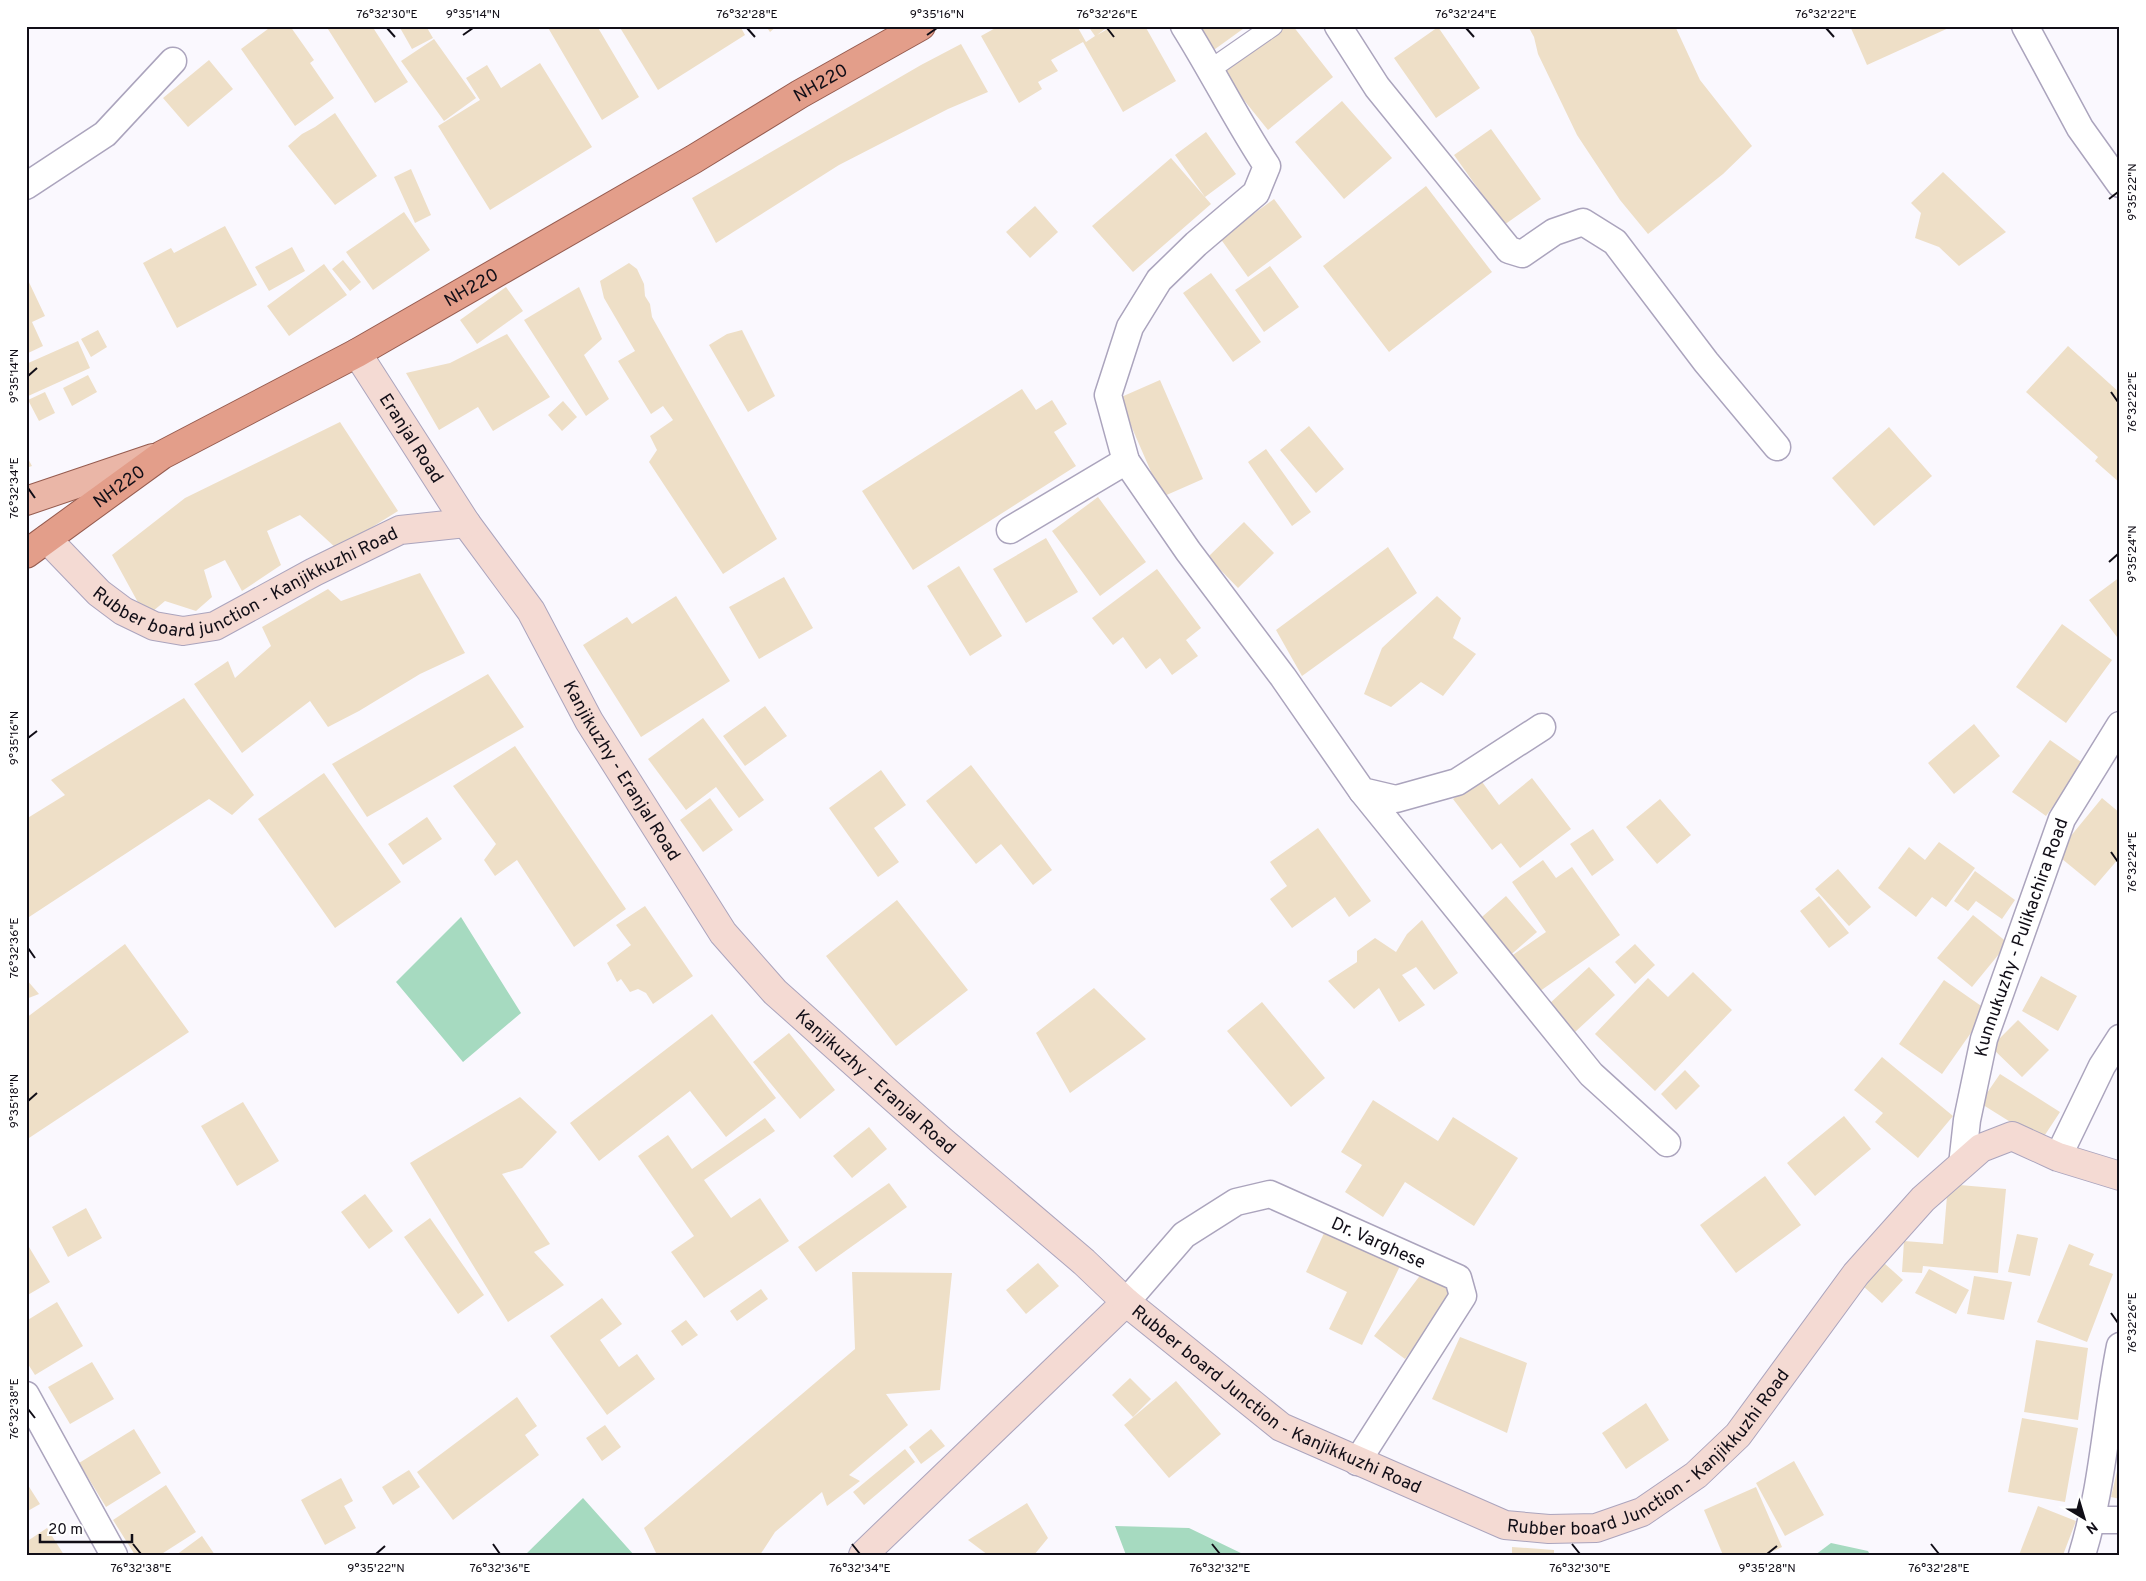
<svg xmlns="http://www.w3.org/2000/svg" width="2146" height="1581" font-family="Overpass,sans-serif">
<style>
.green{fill:#a6dac0}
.building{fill:#eedfc7}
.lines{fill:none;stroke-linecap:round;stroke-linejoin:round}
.pedestrian-casing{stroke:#aba4bd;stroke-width:21}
.minor-casing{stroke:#aba4bd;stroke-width:29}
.secondary-casing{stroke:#aba4bd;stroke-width:30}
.primary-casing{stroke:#955b4f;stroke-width:30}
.trunk-casing{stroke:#955b4f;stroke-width:30}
.pedestrian{stroke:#fff;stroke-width:19}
.minor{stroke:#fff;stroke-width:26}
.secondary{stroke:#f4dad3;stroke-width:28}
.primary{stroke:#eab6a7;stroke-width:28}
.trunk{stroke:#e39e8a;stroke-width:28}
.ticks{fill:none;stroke:#110e17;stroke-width:2}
.labels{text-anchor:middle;stroke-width:4;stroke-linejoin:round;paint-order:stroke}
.street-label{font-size:18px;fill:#110e17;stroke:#fff}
.neatline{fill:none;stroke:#110e17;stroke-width:2}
.ticks-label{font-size:12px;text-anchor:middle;fill:#110e17}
</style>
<rect width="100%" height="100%" fill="#faf8fe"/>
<path class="green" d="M 461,917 L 521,1013 L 463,1062 L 396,982 Z
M 583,1498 L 634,1555 L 525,1555 Z
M 1115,1526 L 1189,1528 L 1245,1555 L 1126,1555 Z
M 1831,1543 L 1868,1551 L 1870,1555 L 1815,1555 Z"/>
<path class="building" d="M 272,26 L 290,26 L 314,60 L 310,63 L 334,98 L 295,126 L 241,49 Z
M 326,26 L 372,26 L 408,82 L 375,103 Z
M 399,26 L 426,26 L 433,38 L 412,49 Z
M 547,26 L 597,26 L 639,97 L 602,120 Z
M 619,26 L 740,26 L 745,35 L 658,90 Z
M 766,26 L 777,26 L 770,32 Z
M 999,26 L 1077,26 L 1086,42 L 1095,36 L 1088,26 L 1109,26 L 1097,35 L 1113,26 L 1145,26 L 1176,81 L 1123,112 L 1083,42 L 1051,60 L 1058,71 L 1038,82 L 1042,89 L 1019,103 L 981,36 Z
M 1193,26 L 1247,26 L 1211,52 Z
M 1271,26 L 1293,26 L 1333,77 L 1268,130 L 1218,68 Z
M 1528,26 L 1675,26 L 1700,80 L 1752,146 L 1723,174 L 1648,234 L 1620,200 L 1577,135 L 1538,54 L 1534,37 Z
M 1850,26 L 1953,26 L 1867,65 Z
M 1438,27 L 1480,88 L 1436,118 L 1394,58 Z
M 434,39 L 476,98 L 444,121 L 401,61 Z
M 961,44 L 988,92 L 948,109 L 839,165 L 716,243 L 692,198 L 921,65 Z
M 209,60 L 233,89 L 188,127 L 163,98 Z
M 540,63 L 592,147 L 490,210 L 438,126 L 480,100 L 466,78 L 487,65 L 501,88 Z
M 1342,101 L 1392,158 L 1344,199 L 1295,142 Z
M 335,113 L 377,176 L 335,205 L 288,146 L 302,134 L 315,127 Z
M 1491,129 L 1541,199 L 1504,225 L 1454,155 Z
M 1206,132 L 1236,174 L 1205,197 L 1175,155 Z
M 1171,158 L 1211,204 L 1133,272 L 1092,226 Z
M 411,169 L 431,215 L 415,223 L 394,177 Z
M 1943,172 L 2006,232 L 1959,266 L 1939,247 L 1915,238 L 1921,213 L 1911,203 Z
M 1426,186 L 1492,272 L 1389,352 L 1323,266 Z
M 1274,199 L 1302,237 L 1248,277 L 1220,238 Z
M 1035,206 L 1058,232 L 1030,258 L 1006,232 Z
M 404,212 L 430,250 L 373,290 L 346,252 Z
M 225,226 L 257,285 L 177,328 L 143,263 L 171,248 L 174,253 Z
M 292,247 L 305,271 L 269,291 L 255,267 Z
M 343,260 L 361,282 L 350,291 L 332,269 Z
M 629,263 L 637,269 L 644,284 L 645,296 L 650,304 L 652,317 L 777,539 L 723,574 L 649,462 L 657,450 L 650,436 L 673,420 L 663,406 L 651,414 L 618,361 L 635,351 L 604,298 L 600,281 Z
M 324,264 L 347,295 L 289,336 L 267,306 Z
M 1270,266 L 1299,307 L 1264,332 L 1235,290 Z
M 1211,273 L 1261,342 L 1233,362 L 1183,293 Z
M 26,276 L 45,316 L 32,322 L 43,346 L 26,354 Z
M 506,287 L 523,311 L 477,344 L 460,320 Z
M 579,287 L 602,339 L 584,355 L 609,399 L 586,416 L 524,320 Z
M 98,330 L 107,347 L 91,357 L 81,339 Z
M 742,330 L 775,396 L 748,412 L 709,345 L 727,334 Z
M 507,334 L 550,397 L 493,431 L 478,407 L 439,430 L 406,373 L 450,363 Z
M 78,341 L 90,368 L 26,397 L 26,364 Z
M 2068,346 L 2120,393 L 2120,483 L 2095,461 L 2098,457 L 2026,392 Z
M 88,375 L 97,392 L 72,406 L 63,388 Z
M 1160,380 L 1203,479 L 1162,497 L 1119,398 Z
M 1022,389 L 1036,410 L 1052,400 L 1067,424 L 1054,432 L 1076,466 L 913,570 L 862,491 Z
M 45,392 L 55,413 L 39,421 L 28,400 Z
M 563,401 L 577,417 L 562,431 L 548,415 Z
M 340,422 L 398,511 L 337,549 L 300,515 L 267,531 L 281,565 L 242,591 L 225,560 L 204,570 L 212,597 L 196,611 L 165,601 L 146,617 L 112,555 L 185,498 Z
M 1309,426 L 1344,469 L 1316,493 L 1280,450 Z
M 1889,427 L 1932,476 L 1874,526 L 1832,478 Z
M 1266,449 L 1311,512 L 1292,526 L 1248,462 Z
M 26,455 L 32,466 L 26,468 Z
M 1098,497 L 1146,562 L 1100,596 L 1052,531 Z
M 1244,522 L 1274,553 L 1238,588 L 1208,557 Z
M 1046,538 L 1078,592 L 1026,623 L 993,569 Z
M 1388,547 L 1417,593 L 1302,676 L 1276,630 Z
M 959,566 L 1002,636 L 970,656 L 927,586 Z
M 1157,569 L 1201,628 L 1186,640 L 1198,656 L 1172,675 L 1160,658 L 1146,669 L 1123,637 L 1113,645 L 1092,618 Z
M 420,573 L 465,653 L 420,674 L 359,711 L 328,727 L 310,701 L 242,753 L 194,684 L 228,661 L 235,678 L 271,646 L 262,627 L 328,589 L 341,601 Z
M 784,577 L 813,628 L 759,659 L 729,607 Z
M 2120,577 L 2120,635 L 2117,637 L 2089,600 Z
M 676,596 L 730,681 L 641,737 L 583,645 L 627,617 L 632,624 Z
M 1437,596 L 1461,618 L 1453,638 L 1476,654 L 1443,696 L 1421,682 L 1391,707 L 1364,694 L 1382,648 Z
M 2062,624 L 2112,660 L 2066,723 L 2016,687 Z
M 488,674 L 524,727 L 367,817 L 332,764 Z
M 184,698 L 254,795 L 232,815 L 209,799 L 26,919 L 26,819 L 65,795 L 51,780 Z
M 765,706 L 787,736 L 745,766 L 723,736 Z
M 703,718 L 764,800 L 739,818 L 716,787 L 686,810 L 648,759 Z
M 1974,724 L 2000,756 L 1954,794 L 1928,763 Z
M 2050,740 L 2084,764 L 2046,816 L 2012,792 Z
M 515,746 L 626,909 L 574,947 L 517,860 L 495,876 L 484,860 L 496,844 L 453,786 Z
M 971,765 L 1052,870 L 1033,885 L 1001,844 L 976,864 L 926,801 Z
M 881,770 L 906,805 L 874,828 L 899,862 L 878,877 L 829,808 Z
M 324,773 L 401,882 L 335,928 L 258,819 Z
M 1532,778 L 1571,829 L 1520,868 L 1501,843 L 1492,850 L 1453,799 L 1480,779 L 1499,805 Z
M 710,798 L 733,830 L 703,852 L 680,820 Z
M 2102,798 L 2120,813 L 2120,857 L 2095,886 L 2056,854 Z
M 1660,799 L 1691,835 L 1657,864 L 1626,827 Z
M 427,817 L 442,839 L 403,865 L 388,844 Z
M 1318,828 L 1371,901 L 1349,917 L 1335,897 L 1292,928 L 1270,899 L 1287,886 L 1270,862 Z
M 1593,829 L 1614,860 L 1592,876 L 1570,844 Z
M 1939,842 L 1975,868 L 1946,907 L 1932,897 L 1916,917 L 1878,888 L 1909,847 L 1925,860 Z
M 1543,860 L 1556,878 L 1572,867 L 1620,935 L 1533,996 L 1507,959 L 1546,932 L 1512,882 Z
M 1838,869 L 1871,907 L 1849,926 L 1815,889 Z
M 1975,871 L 2015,900 L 2002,919 L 1976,901 L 1968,911 L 1954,901 Z
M 1506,896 L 1537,932 L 1506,959 L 1475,923 Z
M 1819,896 L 1849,933 L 1829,948 L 1800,911 Z
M 897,900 L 968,990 L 896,1046 L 826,956 Z
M 645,906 L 693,976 L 653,1004 L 646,993 L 638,989 L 630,992 L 621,979 L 617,982 L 607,963 L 631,945 L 616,925 Z
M 1973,915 L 2008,943 L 1972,987 L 1937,958 Z
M 1422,920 L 1458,973 L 1434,990 L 1416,967 L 1402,975 L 1425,1005 L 1399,1022 L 1379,988 L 1354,1009 L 1328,981 L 1357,962 L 1357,951 L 1375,938 L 1396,952 L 1407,934 Z
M 125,944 L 189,1032 L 26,1140 L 26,1018 Z
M 1635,944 L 1655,965 L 1635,984 L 1615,962 Z
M 1589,967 L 1615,995 L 1574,1033 L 1548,1005 Z
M 1693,972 L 1732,1010 L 1655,1091 L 1595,1034 L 1648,978 L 1668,997 Z
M 2041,976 L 2077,996 L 2058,1031 L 2022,1011 Z
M 26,979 L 39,994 L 26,999 Z
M 1944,980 L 1987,1010 L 1942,1074 L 1899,1044 Z
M 1094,988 L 1146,1039 L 1070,1093 L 1036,1033 Z
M 1262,1002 L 1325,1078 L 1291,1107 L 1227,1031 Z
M 712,1014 L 776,1098 L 726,1137 L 690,1091 L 599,1161 L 570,1123 Z
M 2018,1020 L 2049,1050 L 2022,1077 L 1991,1047 Z
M 789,1033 L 835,1090 L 800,1119 L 753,1062 Z
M 1882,1057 L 1953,1116 L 1918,1158 L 1875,1122 L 1883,1113 L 1854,1090 Z
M 1685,1070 L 1700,1086 L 1676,1110 L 1661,1094 Z
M 2000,1074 L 2060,1112 L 2041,1141 L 1980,1103 Z
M 520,1097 L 557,1132 L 522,1168 L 502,1174 L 550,1244 L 534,1252 L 564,1285 L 508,1322 L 410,1163 Z
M 1373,1100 L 1438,1141 L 1453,1117 L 1518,1158 L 1474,1226 L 1405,1182 L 1383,1217 L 1345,1192 L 1362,1165 L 1341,1152 Z
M 243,1102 L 279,1161 L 237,1186 L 201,1126 Z
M 1844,1116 L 1871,1149 L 1815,1196 L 1787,1163 Z
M 765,1118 L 775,1131 L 704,1180 L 731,1218 L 760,1198 L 789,1241 L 704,1298 L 671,1252 L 694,1236 L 638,1156 L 668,1135 L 692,1169 Z
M 869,1127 L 887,1149 L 852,1178 L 833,1156 Z
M 1765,1176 L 1801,1225 L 1736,1273 L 1700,1225 Z
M 889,1183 L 907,1207 L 816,1272 L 798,1247 Z
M 1948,1184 L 2006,1189 L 1998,1273 L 1923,1266 L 1922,1273 L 1902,1272 L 1904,1241 L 1943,1244 Z
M 365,1194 L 393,1231 L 369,1249 L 341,1212 Z
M 86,1208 L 102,1238 L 68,1257 L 52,1227 Z
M 430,1218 L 484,1295 L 458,1314 L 404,1237 Z
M 1325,1231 L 1400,1266 L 1362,1345 L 1329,1329 L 1347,1292 L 1306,1272 Z
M 2017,1234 L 2038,1238 L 2030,1276 L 2008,1272 Z
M 26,1242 L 50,1282 L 26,1296 Z
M 2069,1244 L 2094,1254 L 2089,1265 L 2113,1274 L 2087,1342 L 2037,1322 Z
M 1038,1263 L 1059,1286 L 1026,1314 L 1006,1290 Z
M 1884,1263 L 1903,1280 L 1882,1303 L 1863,1286 Z
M 1425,1269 L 1456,1292 L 1405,1359 L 1374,1336 Z
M 1929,1269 L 1969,1290 L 1956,1314 L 1915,1293 Z
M 852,1272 L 952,1273 L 940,1390 L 886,1394 L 908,1425 L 849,1475 L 860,1481 L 827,1506 L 822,1492 L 775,1532 L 760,1555 L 657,1555 L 644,1528 L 855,1349 Z
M 1974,1276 L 2012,1282 L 2004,1320 L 1967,1314 Z
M 761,1289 L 768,1299 L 737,1321 L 730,1311 Z
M 602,1298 L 622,1324 L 600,1340 L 619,1367 L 637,1354 L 655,1379 L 607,1415 L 550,1336 Z
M 57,1302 L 83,1346 L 35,1375 L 26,1361 L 26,1321 Z
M 686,1320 L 698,1335 L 682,1346 L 671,1331 Z
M 1460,1337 L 1527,1363 L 1507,1433 L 1432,1399 Z
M 2036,1340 L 2088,1348 L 2078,1420 L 2024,1412 Z
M 92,1362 L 114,1399 L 70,1424 L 48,1387 Z
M 1130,1378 L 1151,1399 L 1133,1417 L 1112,1395 Z
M 1176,1381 L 1221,1434 L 1169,1478 L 1124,1425 Z
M 517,1397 L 537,1426 L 525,1435 L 539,1455 L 453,1520 L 417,1472 Z
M 1646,1403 L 1669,1440 L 1626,1469 L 1602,1433 Z
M 2022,1418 L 2078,1428 L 2065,1502 L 2008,1492 Z
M 605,1425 L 621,1447 L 602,1461 L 586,1438 Z
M 134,1429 L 161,1473 L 106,1507 L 79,1463 Z
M 931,1429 L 945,1446 L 921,1464 L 909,1447 Z
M 905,1449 L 915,1462 L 864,1505 L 853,1492 Z
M 1794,1461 L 1824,1515 L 1785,1536 L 1756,1483 Z
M 2118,1467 L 2120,1467 L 2120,1499 L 2111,1497 Z
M 409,1470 L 420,1487 L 393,1505 L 382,1487 Z
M 341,1478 L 353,1501 L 344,1506 L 356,1528 L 325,1545 L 301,1500 Z
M 26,1482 L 40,1504 L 26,1512 Z
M 166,1485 L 196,1532 L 160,1555 L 135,1555 L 113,1520 Z
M 1756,1487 L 1782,1547 L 1764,1555 L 1723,1555 L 1704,1510 Z
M 1027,1503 L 1048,1538 L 1034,1555 L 988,1555 L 968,1540 Z
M 2038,1506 L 2076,1521 L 2063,1555 L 2019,1555 Z
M 47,1528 L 64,1555 L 26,1555 L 26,1542 Z
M 202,1536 L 215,1555 L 176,1555 Z
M 1512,1547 L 1554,1550 L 1554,1555 L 1512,1555 Z"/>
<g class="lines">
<g class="pedestrian-casing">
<path id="pedestrian" d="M 1211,69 L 1273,26"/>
</g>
<g class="minor-casing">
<g id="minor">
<path d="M 1184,26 C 1213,72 1237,121 1267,166 L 1256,193 L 1196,244 L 1159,280 L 1130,327 L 1108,395 L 1126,461 L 1188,551 L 1283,677 L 1362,791 L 1396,799 L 1457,782 L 1542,727"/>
<path d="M 1338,26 L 1377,87 L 1509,250 L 1522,254 L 1554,232 L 1583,222 L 1615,242 L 1706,362 L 1777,447"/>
<path d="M 2025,26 L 2080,128 L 2120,184"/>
<path d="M 26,186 L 105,134 L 173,61"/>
<path d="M 1010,530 L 1126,461"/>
<path d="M 1362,791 L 1591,1074 L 1667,1143"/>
<path d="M 2058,1157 L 2102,1066 L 2120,1038"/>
<path id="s1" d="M 1962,1165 L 1967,1120 L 1984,1039 L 2062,819 L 2120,725"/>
<path id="s2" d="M 1126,1302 L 1184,1235 L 1236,1202 L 1270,1194 L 1458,1278 L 1463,1296 L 1357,1462"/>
<path d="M 26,1395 L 114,1555"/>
<path d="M 2093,1520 L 2120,1520"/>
<path d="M 2082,1555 C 2103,1487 2106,1415 2120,1346"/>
</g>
</g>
<g class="secondary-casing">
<g id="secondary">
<path id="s3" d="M 357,353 L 466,523 L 531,611 L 589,721 L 723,933 L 775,992 L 942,1141 L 1084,1262 L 1126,1302 L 863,1555"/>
<path id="s4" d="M 47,539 L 99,593 L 123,611 L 154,626 L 183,631 L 215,626 L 314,572 L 400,530 L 466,523"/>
<path id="s5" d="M 1126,1302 L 1281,1427 L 1505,1525 L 1549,1529 L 1596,1528 L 1642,1512 L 1696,1475 L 1738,1435 L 1856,1274 L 1923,1199 L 1981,1148 L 2012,1136 L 2058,1157 L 2120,1176"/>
</g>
</g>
<g class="primary-casing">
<path id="primary" d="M 26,501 L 153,458"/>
</g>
<g class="trunk-casing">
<g id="trunk">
<path id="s6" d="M 26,554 L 162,455 L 357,353 L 694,159 L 800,94 L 921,26"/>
</g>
</g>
<use href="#pedestrian" class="pedestrian"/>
<use href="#minor" class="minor"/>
<use href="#secondary" class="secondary"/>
<use href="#primary" class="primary"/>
<use href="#trunk" class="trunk"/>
</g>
<path class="ticks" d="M 387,28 L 395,37M 747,28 L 755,37M 1107,28 L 1114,37M 1466,28 L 1474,37M 1826,28 L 1834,37M 463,35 L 473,28M 927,35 L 937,28M 2109,199 L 2118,192M 28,376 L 37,368M 2111,392 L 2118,402M 28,488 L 35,498M 2109,562 L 2118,554M 28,738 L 37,731M 2111,852 L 2118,862M 28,948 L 35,958M 28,1101 L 37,1093M 2111,1313 L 2118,1323M 28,1409 L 35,1418M 133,1544 L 141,1554M 493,1544 L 500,1554M 852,1544 L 860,1554M 1212,1544 L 1220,1554M 1572,1544 L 1580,1554M 1931,1544 L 1939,1554M 376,1554 L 385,1546M 1767,1554 L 1777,1546"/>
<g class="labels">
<g class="street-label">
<text dy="6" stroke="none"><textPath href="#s6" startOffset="925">NH220</textPath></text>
<text dy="6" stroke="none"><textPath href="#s6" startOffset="520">NH220</textPath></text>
<text dy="6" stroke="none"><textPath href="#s3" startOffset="101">Eranjal Road</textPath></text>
<text dy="6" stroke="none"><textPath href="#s6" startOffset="115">NH220</textPath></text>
<text dy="6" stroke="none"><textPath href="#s4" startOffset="238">Rubber board junction - Kanjikkuzhi Road</textPath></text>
<text dy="6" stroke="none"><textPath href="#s3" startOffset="495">Kanjikuzhy - Eranjal Road</textPath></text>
<text dy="6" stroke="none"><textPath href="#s1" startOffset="236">Kunnukuzhy - Pulikachira Road</textPath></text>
<text dy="6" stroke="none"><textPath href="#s3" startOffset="900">Kanjikuzhy - Eranjal Road</textPath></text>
<text dy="6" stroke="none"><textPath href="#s2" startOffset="304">Dr. Varghese</textPath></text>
<text dy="6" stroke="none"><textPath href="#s5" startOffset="181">Rubber board Junction - Kanjikkuzhi Road</textPath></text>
<text dy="6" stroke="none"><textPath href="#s5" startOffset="616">Rubber board Junction - Kanjikkuzhi Road</textPath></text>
</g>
</g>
<rect width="2146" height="1581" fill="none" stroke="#ffffff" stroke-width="55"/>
<g transform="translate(2084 1518) rotate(142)" stroke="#ffffff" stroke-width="4" paint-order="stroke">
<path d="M0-4L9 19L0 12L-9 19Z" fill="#110e17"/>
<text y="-8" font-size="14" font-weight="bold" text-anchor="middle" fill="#110e17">N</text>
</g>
<path d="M40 1534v8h92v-8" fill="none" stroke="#110e17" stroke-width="2.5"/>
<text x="48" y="1534" font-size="15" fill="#110e17" stroke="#ffffff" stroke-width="4" paint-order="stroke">20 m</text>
<rect x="28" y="28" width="2090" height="1526" class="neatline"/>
<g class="ticks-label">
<text x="387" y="18">76°32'30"E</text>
<text x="473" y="18">9°35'14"N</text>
<text x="747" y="18">76°32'28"E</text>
<text x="937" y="18">9°35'16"N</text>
<text x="1107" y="18">76°32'26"E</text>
<text x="1466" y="18">76°32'24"E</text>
<text x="1826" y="18">76°32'22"E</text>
<text transform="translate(2132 192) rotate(-90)" y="4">9°35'22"N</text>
<text transform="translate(14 376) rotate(-90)" y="4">9°35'14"N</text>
<text transform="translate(2132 402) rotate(-90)" y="4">76°32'22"E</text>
<text transform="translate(14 488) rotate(-90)" y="4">76°32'34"E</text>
<text transform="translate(2132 554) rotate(-90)" y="4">9°35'24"N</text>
<text transform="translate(14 738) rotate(-90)" y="4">9°35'16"N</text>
<text transform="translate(2132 862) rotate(-90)" y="4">76°32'24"E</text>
<text transform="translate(14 948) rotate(-90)" y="4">76°32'36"E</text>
<text transform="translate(14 1101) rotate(-90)" y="4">9°35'18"N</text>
<text transform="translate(2132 1323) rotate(-90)" y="4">76°32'26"E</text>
<text transform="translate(14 1409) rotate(-90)" y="4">76°32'38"E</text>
<text x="141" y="1572">76°32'38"E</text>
<text x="376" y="1572">9°35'22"N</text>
<text x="500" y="1572">76°32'36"E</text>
<text x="860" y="1572">76°32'34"E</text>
<text x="1220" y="1572">76°32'32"E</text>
<text x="1580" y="1572">76°32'30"E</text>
<text x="1767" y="1572">9°35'28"N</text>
<text x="1939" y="1572">76°32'28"E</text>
</g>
</svg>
